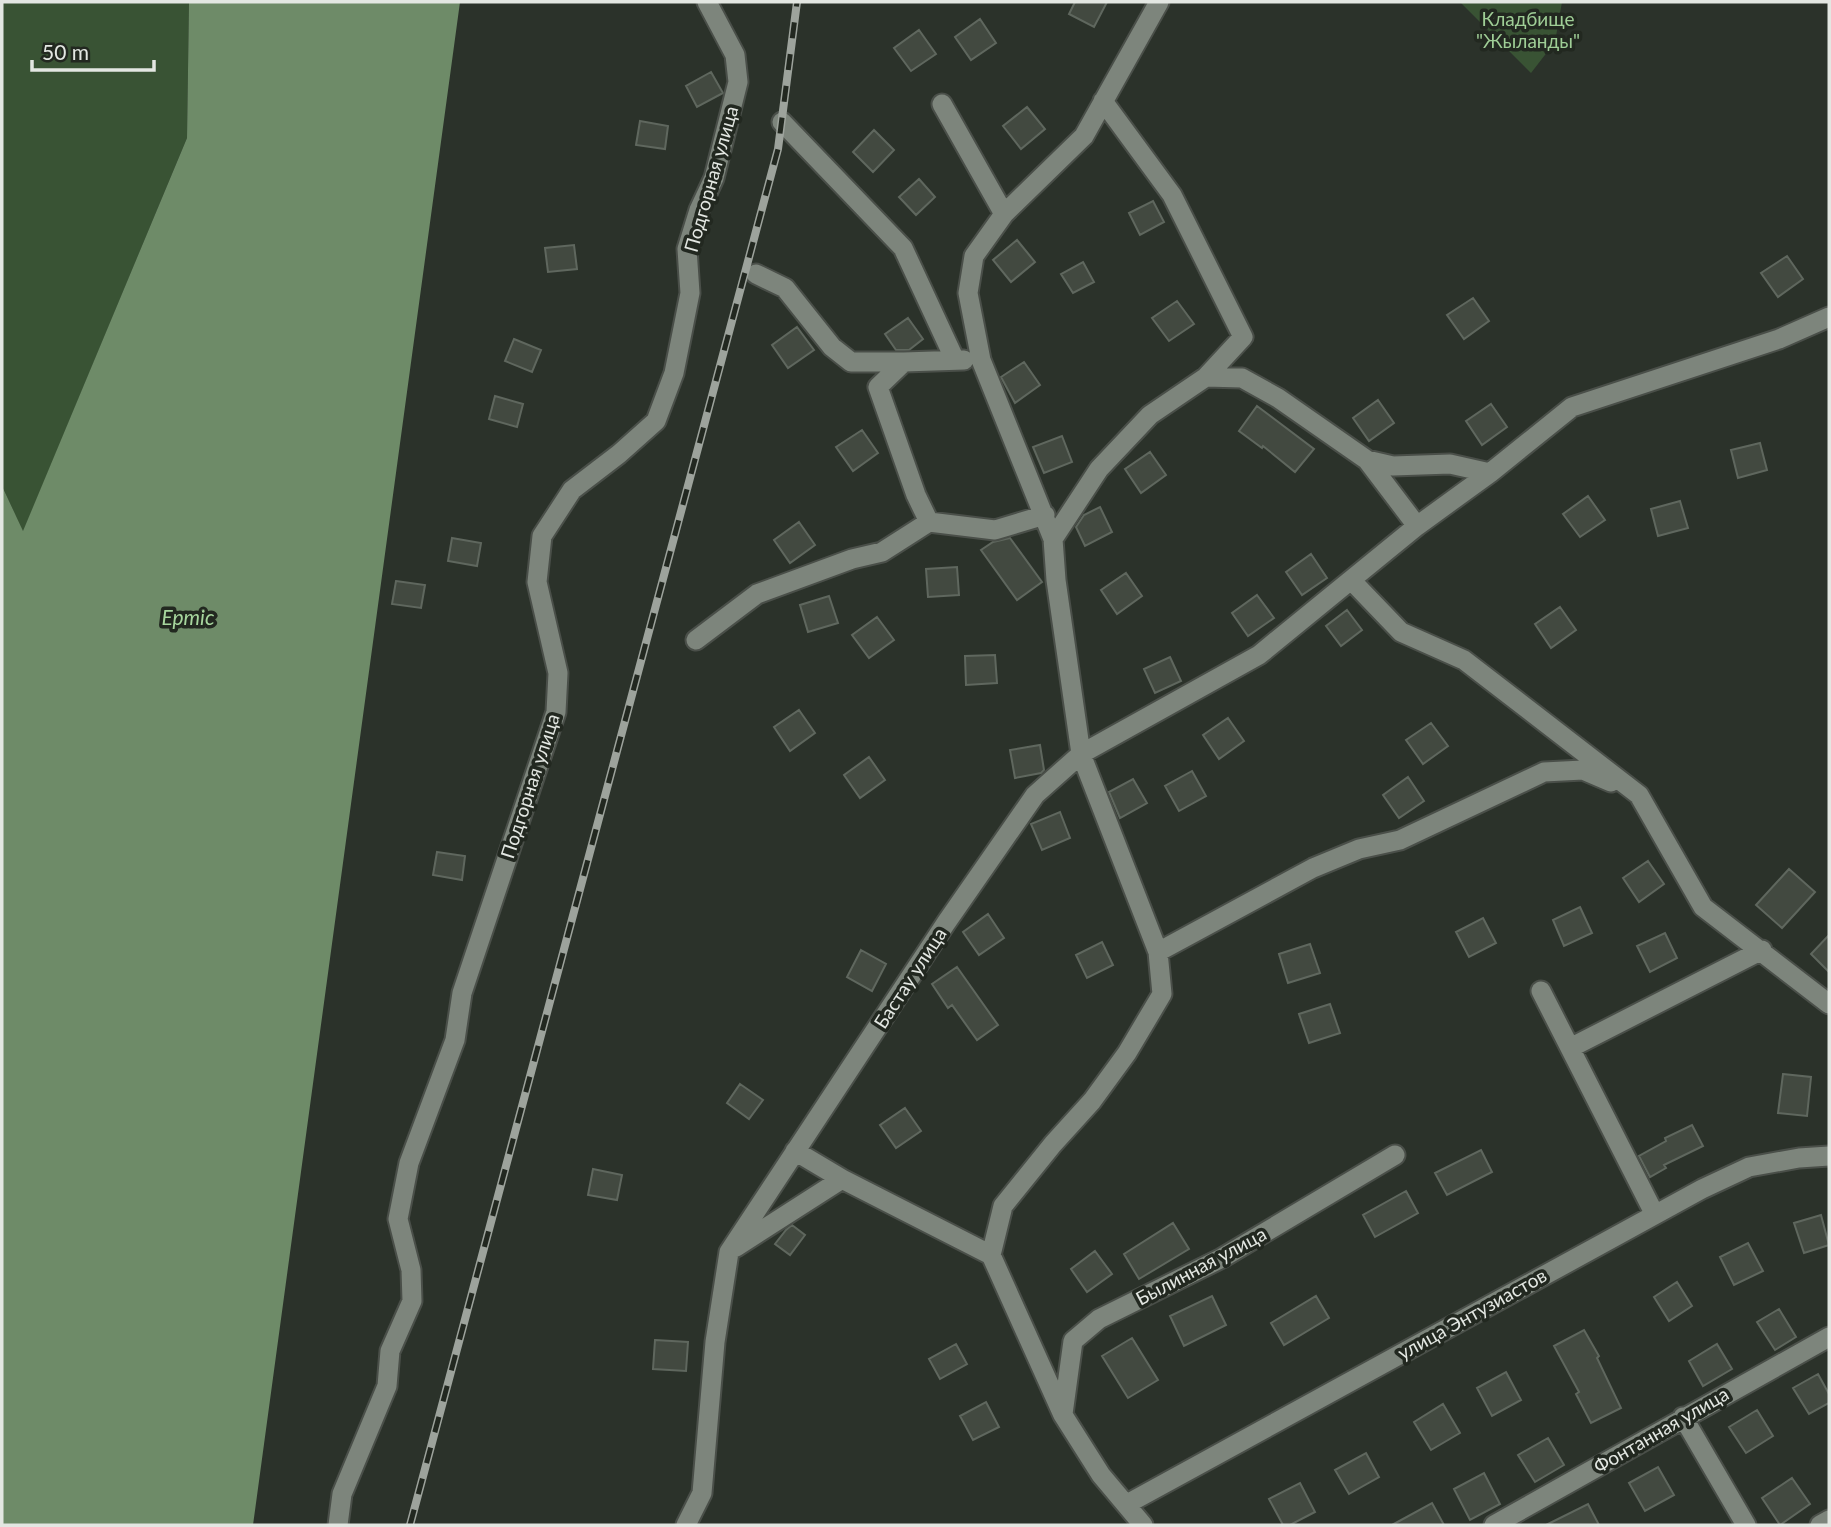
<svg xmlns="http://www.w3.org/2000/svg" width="1831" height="1527" font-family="Lato,sans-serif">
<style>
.green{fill:#395334}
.water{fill:#6e8b68}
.building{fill:#424940;stroke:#5f675e;stroke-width:2}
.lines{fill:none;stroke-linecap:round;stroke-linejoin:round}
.minor-casing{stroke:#4a4f49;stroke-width:23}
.minor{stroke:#7d857c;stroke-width:19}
.rail-casing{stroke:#9da39c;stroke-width:8}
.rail{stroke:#222820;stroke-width:5;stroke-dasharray:16;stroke-linecap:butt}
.labels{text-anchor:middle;stroke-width:7;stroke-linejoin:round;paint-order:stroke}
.park-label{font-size:19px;fill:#9fce96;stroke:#222820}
.street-label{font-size:19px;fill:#e3e7e2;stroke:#222820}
.water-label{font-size:21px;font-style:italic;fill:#a7d69e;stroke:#222820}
</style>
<rect width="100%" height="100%" fill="#2b322a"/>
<path class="green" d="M 2,2 L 189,2 L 187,138 L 23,532 L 2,486 Z
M 1460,2 L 1562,2 L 1555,42 L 1531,73 Z"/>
<path class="water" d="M 189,2 L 460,2 L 253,1525 L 2,1525 L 2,486 L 23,531 L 187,138 Z"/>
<path class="building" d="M 1075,2 L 1107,2 L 1094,27 L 1069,14 Z
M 980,19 L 996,43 L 971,60 L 955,37 Z
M 919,30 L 936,54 L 911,71 L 894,48 Z
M 711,72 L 723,93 L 697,107 L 686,86 Z
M 1027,107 L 1045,129 L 1021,149 L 1003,126 Z
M 640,121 L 668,126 L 665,149 L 636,145 Z
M 874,130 L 894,150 L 873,172 L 853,152 Z
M 919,179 L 935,197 L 916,215 L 899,197 Z
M 1153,201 L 1164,222 L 1140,235 L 1129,213 Z
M 1017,240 L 1035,262 L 1011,282 L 993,260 Z
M 574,245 L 577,269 L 548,272 L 545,248 Z
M 1787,256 L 1803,279 L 1778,297 L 1761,273 Z
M 1083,262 L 1094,282 L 1073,293 L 1061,274 Z
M 1473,298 L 1489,321 L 1464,339 L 1447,315 Z
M 1177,301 L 1194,324 L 1169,341 L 1152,318 Z
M 908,318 L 923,339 L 909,350 L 896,350 L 885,334 Z
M 797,327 L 814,350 L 788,368 L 772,345 Z
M 514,339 L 541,350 L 532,372 L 505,361 Z
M 1024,362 L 1040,385 L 1015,403 L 1001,377 Z
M 495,396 L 523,404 L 517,427 L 489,419 Z
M 1378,400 L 1394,423 L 1369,441 L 1353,418 Z
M 1491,404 L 1507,427 L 1482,445 L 1466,421 Z
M 1257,406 L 1314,449 L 1295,472 L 1263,446 L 1262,448 L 1239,431 Z
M 862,430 L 878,453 L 853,471 L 836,447 Z
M 1062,436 L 1072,462 L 1044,473 L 1033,447 Z
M 1760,443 L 1767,470 L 1738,478 L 1731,450 Z
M 1150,452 L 1166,475 L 1141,493 L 1125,469 Z
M 1588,496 L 1605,520 L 1580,537 L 1563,514 Z
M 1680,501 L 1688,528 L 1658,536 L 1651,509 Z
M 1100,507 L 1112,532 L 1085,546 L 1076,527 L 1084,515 Z
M 799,522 L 815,545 L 790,563 L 774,540 Z
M 452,538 L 481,543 L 477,566 L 448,561 Z
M 1010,538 L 1042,582 L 1017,600 L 981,550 L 993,542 Z
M 1311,554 L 1327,578 L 1302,595 L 1286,572 Z
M 957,567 L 959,595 L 928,597 L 926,569 Z
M 1126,573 L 1142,596 L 1117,614 L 1101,590 Z
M 396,581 L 425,585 L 421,608 L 392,604 Z
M 1257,595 L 1274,618 L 1248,636 L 1232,613 Z
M 829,596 L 838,623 L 808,632 L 800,605 Z
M 1560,607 L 1576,630 L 1551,648 L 1535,624 Z
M 1347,610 L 1362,630 L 1341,646 L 1326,626 Z
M 877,617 L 894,640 L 869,658 L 852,635 Z
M 995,655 L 997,683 L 966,685 L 965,656 Z
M 1170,657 L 1181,681 L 1155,693 L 1144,669 Z
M 799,710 L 815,733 L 790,751 L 774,727 Z
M 1228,718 L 1244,741 L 1219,759 L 1203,735 Z
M 1431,723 L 1448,746 L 1423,764 L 1406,740 Z
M 1040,745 L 1044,770 L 1041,773 L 1015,778 L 1010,750 Z
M 869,757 L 885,780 L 860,798 L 844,775 Z
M 1192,771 L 1206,796 L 1179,811 L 1165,786 Z
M 1408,777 L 1424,801 L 1399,818 L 1383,795 Z
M 1133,779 L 1147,803 L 1120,818 L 1109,792 Z
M 1060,812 L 1070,838 L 1042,850 L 1031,824 Z
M 437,852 L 465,856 L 462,880 L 433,875 Z
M 1648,861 L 1664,884 L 1639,902 L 1623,878 Z
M 1789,869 L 1815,892 L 1782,928 L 1756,905 Z
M 1580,907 L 1592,933 L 1564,946 L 1553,920 Z
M 988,914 L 1004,938 L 979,955 L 963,932 Z
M 1483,918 L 1496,943 L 1469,957 L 1456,932 Z
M 1665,933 L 1677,958 L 1650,972 L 1637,946 Z
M 1829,935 L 1829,972 L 1811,954 Z
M 1102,942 L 1113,965 L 1087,978 L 1076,955 Z
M 1310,944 L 1320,973 L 1288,983 L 1279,954 Z
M 861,950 L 886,964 L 872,991 L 847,977 Z
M 957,967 L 998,1025 L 977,1040 L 952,1005 L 948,1008 L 932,984 Z
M 1330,1004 L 1340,1033 L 1309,1043 L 1299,1014 Z
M 1783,1074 L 1811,1077 L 1807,1116 L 1778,1113 Z
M 740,1084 L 763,1100 L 749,1119 L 727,1103 Z
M 905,1108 L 921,1131 L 896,1148 L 880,1125 Z
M 1692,1125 L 1703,1146 L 1664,1165 L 1666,1168 L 1650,1177 L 1639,1156 L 1666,1141 L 1665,1138 Z
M 1481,1150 L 1492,1172 L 1447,1195 L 1435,1173 Z
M 593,1169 L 622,1175 L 617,1200 L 588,1195 Z
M 1406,1191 L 1418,1213 L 1375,1237 L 1363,1215 Z
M 1821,1215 L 1829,1245 L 1804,1253 L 1794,1223 Z
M 1173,1223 L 1189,1249 L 1139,1279 L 1124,1254 Z
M 792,1225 L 805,1235 L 790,1255 L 775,1244 L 786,1230 Z
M 1748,1243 L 1763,1271 L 1734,1285 L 1720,1257 Z
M 1095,1251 L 1112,1274 L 1087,1292 L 1071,1269 Z
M 1677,1282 L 1692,1306 L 1669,1321 L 1654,1297 Z
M 1212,1296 L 1226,1325 L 1184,1346 L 1170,1316 Z
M 1316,1296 L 1329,1318 L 1284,1345 L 1271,1323 Z
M 1779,1309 L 1796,1337 L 1775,1350 L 1757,1322 Z
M 1584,1330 L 1599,1356 L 1597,1358 L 1621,1408 L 1591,1423 L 1576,1394 L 1579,1392 L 1554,1346 Z
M 1132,1338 L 1158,1380 L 1128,1398 L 1102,1356 Z
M 655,1340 L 688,1342 L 686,1371 L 653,1369 Z
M 956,1344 L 967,1364 L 940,1379 L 929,1359 Z
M 1717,1344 L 1732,1369 L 1703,1386 L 1689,1361 Z
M 1506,1372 L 1521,1400 L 1492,1416 L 1477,1388 Z
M 1818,1374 L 1829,1394 L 1829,1403 L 1809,1414 L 1793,1388 Z
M 986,1402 L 999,1427 L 973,1440 L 960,1416 Z
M 1443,1404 L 1460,1433 L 1431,1450 L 1414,1422 Z
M 1757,1410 L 1773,1436 L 1746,1453 L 1729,1427 Z
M 1548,1438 L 1564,1465 L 1535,1482 L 1518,1455 Z
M 1366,1453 L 1379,1477 L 1349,1494 L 1335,1470 Z
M 1658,1467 L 1674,1495 L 1645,1511 L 1629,1483 Z
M 1484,1473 L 1500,1504 L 1470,1520 L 1454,1489 Z
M 1792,1478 L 1810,1504 L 1780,1525 L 1762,1498 Z
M 1300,1483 L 1315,1512 L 1290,1525 L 1283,1525 L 1269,1499 Z
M 1432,1503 L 1444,1525 L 1392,1525 Z
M 1588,1504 L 1599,1525 L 1546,1525 Z"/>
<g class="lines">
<g class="minor-casing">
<path id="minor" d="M 1103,101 L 1172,195 L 1243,337 L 1206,377
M 942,104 L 1004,214
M 782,122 L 903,248 L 955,360
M 756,274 L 785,288 L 832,347 L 851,362 L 904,362
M 1367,460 L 1393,466 L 1450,464 L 1490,473
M 929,522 L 916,495 L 878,387 L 904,362 L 964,360
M 1053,539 L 1099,469 L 1150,415 L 1206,377 L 1242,378 L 1278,398 L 1367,460 L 1417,526
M 1352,581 L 1401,632 L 1464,660 L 1639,795 L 1703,907 L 1829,1004
M 696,640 L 757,594 L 852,559 L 882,552 L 929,522 L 995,530 L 1045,515
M 1158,952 L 1313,868 L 1359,849 L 1400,840 L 1544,772 L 1583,770 L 1611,782
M 1541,991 L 1654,1213
M 1572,1047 L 1762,950
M 795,1151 L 842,1179
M 736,1247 L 842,1179 L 991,1255
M 1063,1414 L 1073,1341 L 1099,1319 L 1222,1258 L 1395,1155
M 1683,1417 L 1746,1525
M 1127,1504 L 1702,1189 L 1749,1167 L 1799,1158 L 1829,1156
M 338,1525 L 342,1494 L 387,1386 L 390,1351 L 412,1301 L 411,1270 L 398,1219 L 409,1163 L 455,1040 L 462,993 L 556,712 L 558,673 L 537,582 L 542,536 L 572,490 L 619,454 L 656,421 L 674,373 L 690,293 L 687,249 L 699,210 L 714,178 L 738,82 L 735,55 L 707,2
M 686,1525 L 702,1493 L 715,1342 L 729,1252 L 946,923 L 1035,795 L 1081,754 L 1259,655 L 1417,526 L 1490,473 L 1572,407 L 1779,339 L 1829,317
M 1143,1525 L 1101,1475 L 1063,1415 L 991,1255 L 1003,1206 L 1053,1144 L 1092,1101 L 1127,1053 L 1162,994 L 1158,952 L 1081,754 L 1056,580 L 1053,539 L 981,360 L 968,293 L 974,256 L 1004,214 L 1084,136 L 1159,2
M 1494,1525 L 1829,1337
M 1820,1525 L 1829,1520"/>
</g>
<use href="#minor" class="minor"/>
<g class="rail-casing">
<path id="rail" d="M 410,1525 L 778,149 L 797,2"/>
</g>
<use href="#rail" class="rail"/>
</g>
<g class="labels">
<g class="park-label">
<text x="1528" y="26">Кладбище<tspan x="1528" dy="22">"Жыланды"</tspan></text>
</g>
<g class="street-label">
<text transform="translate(711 179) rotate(-74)" y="7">Подгорная улица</text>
<text transform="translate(530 786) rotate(-72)" y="7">Подгорная улица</text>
<text transform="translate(910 978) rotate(-57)" y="7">Бастау улица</text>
<text transform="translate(1201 1266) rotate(-28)" y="7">Былинная улица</text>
<text transform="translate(1472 1314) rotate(-29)" y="7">улица Энтузиастов</text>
<text transform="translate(1661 1430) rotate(-30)" y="7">Фонтанная улица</text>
</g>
<g class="water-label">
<text x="188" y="625">Ертіс</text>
</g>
</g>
<rect width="1831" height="1527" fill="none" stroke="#e3e7e2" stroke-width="7"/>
<path d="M32 60v10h122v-10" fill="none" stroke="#e3e7e2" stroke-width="3.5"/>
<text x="42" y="60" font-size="21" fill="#e3e7e2" stroke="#222820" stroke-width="5" paint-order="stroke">50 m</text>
</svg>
